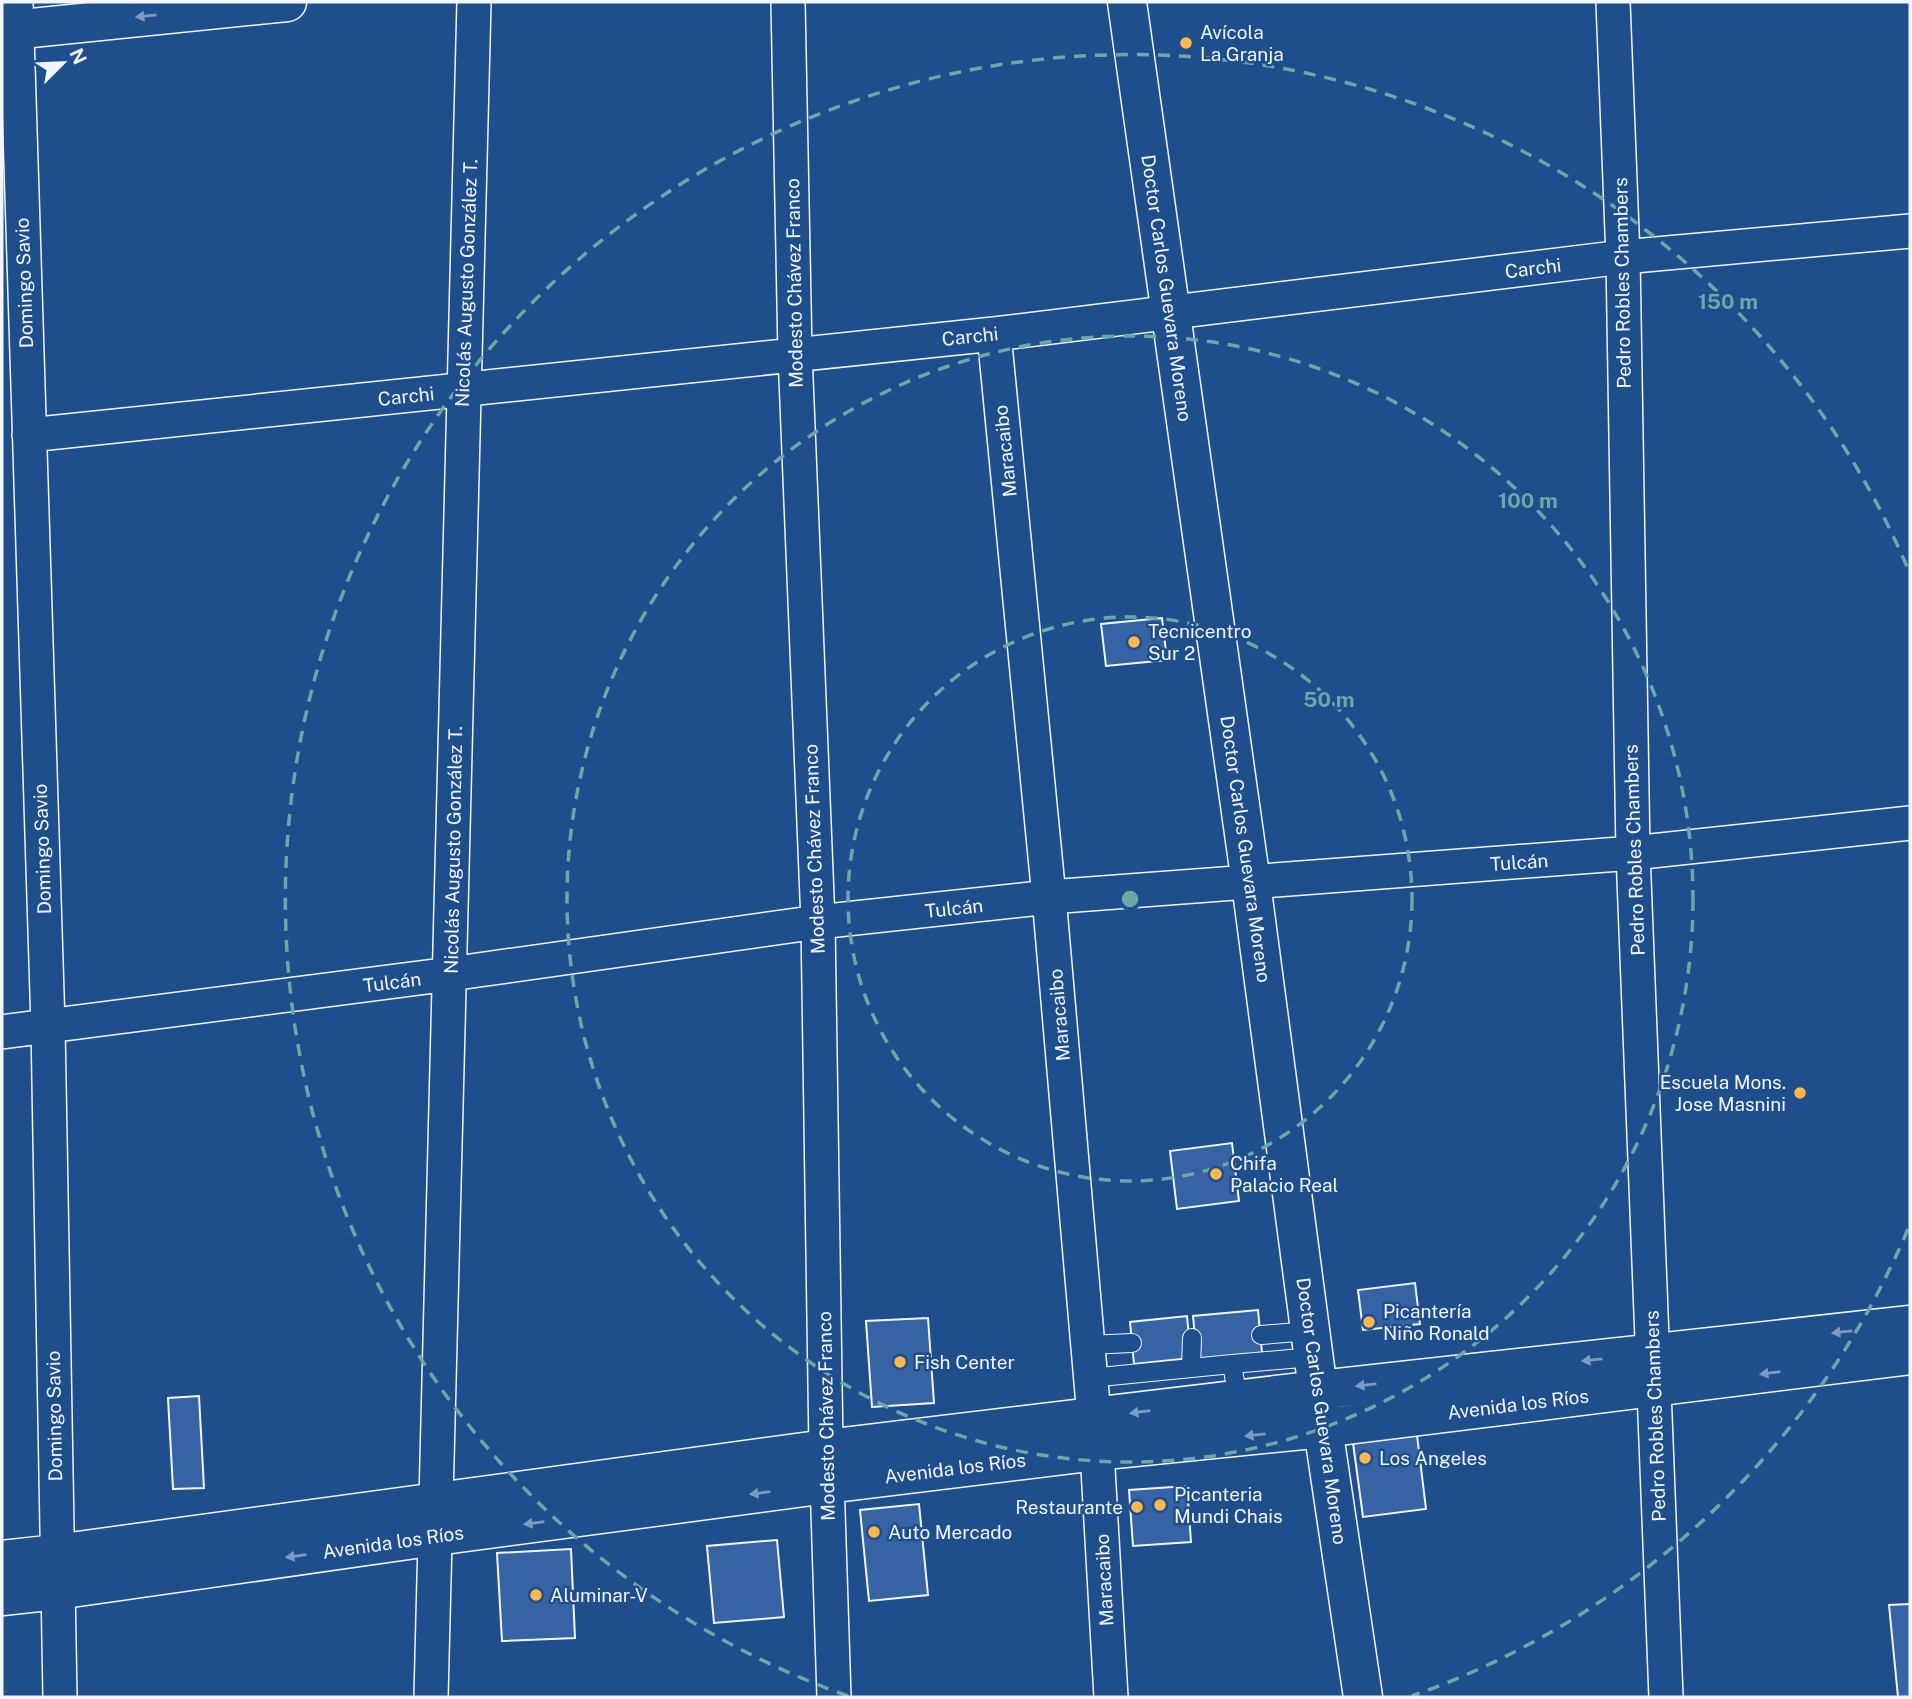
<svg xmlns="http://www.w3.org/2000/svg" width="1912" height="1699" font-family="'Public Sans',sans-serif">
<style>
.building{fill:#3563a3;stroke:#f2f6ff;stroke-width:2}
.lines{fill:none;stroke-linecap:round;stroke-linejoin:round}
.lane-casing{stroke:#f2f6ff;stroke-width:20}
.street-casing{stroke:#f2f6ff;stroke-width:36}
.secondary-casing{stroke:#f2f6ff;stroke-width:41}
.lane{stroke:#1f4e8c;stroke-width:18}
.street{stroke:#1f4e8c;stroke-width:33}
.secondary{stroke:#1f4e8c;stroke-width:38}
.oneway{fill:#7e9ac0}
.ring{fill:none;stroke:#6aa9a8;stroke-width:3.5;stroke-dasharray:12 9}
.poi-dot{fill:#ffb74d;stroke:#1f4e8c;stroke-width:2.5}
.labels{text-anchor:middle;stroke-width:5;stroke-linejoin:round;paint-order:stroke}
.poi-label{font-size:19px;fill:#f2f6ff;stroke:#1f4e8c;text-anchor:start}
.street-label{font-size:19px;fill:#f2f6ff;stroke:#1f4e8c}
.centre{fill:#6aa9a8;stroke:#1f4e8c;stroke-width:3.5}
.ring-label{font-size:21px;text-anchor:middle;font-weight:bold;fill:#6aa9a8;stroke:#1f4e8c;stroke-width:5;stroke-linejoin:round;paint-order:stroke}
</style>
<rect width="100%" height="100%" fill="#1f4e8c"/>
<path class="building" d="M 1162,618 L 1167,660 L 1106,666 L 1101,624 Z
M 1232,1143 L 1239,1201 L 1177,1209 L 1170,1151 Z
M 1415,1283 L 1420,1324 L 1363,1330 L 1358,1290 Z
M 1258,1310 L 1262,1353 L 1197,1359 L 1193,1316 Z
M 1187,1316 L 1191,1358 L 1134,1364 L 1130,1322 Z
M 928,1318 L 934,1403 L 872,1407 L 866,1321 Z
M 199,1396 L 204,1488 L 173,1489 L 168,1398 Z
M 1417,1435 L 1426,1509 L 1363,1517 L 1353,1443 Z
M 1187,1486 L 1191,1542 L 1133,1546 L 1129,1490 Z
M 919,1504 L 928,1595 L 869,1601 L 860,1510 Z
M 777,1540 L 784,1617 L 714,1623 L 707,1546 Z
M 571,1549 L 575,1638 L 502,1641 L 497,1553 Z
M 1910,1604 L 1910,1697 L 1898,1697 L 1889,1605 Z"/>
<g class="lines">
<g class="lane-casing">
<path id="lane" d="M 1261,1335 L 1310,1331
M 1088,1345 L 1132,1343
M 1232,1364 L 1313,1357
M 1191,1367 L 1192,1338
M 1090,1378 L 1232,1364 L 1238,1400"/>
</g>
<g class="street-casing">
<path id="street" d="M 16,2 L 48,1026 L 60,1697
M 788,2 L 795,353 L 818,922 L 826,1449 L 834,1697
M 1613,2 L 1623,257 L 1633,853 L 1666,1697
M 994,334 L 1049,897 L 1097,1451 L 1111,1697
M 29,435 L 994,334 L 1623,257 L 1910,231
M 2,1032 L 450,974 L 818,922 L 1049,897 L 1633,853 L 1910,823
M 431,1697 L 474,2"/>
</g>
<g class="secondary-casing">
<path id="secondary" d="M 1127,2 L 1251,883 L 1323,1428 L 1363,1697
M 2,31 L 287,2
M 2,1560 L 56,1554 L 826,1449 L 1318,1390 L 1910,1325
M 2,1596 L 57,1590 L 436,1536 L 827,1484 L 1097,1451 L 1323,1428 L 1910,1355"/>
</g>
<use href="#lane" class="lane"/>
<use href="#street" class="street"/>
<use href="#secondary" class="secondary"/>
</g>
<defs><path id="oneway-solid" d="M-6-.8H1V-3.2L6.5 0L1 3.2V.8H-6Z" transform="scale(1.75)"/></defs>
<g class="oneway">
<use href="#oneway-solid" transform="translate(146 16) rotate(174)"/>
<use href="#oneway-solid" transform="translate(1842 1332) rotate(174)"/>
<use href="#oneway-solid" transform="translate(1592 1360) rotate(174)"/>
<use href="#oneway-solid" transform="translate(1770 1373) rotate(173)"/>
<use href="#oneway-solid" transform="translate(1366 1385) rotate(174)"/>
<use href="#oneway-solid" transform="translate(1140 1412) rotate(173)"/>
<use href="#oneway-solid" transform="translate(1255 1435) rotate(174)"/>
<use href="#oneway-solid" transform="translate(760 1493) rotate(172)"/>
<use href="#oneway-solid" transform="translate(534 1523) rotate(172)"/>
<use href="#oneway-solid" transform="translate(296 1556) rotate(172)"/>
</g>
<g class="ring">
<circle cx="1130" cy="899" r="282"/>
<circle cx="1130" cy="899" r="563"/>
<path d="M1908 1229A845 845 0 0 1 1412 1696M848 1696A845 845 0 1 1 1908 569"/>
</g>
<g class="poi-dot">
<circle cx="1186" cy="43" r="7"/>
<circle cx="1134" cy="642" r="7"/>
<circle cx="1800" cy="1093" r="7"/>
<circle cx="1216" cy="1174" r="7"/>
<circle cx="1369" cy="1322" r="7"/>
<circle cx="900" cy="1362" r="7"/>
<circle cx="1365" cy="1458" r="7"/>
<circle cx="1160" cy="1505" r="7"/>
<circle cx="1137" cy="1507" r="7"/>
<circle cx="874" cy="1532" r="7"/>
<circle cx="536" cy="1595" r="7"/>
</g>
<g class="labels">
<g class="poi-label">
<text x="1200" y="39">Avícola<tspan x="1200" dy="22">La Granja</tspan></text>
<text x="1148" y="638">Tecnicentro<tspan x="1148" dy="22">Sur 2</tspan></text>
<text x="1786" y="1089" text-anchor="end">Escuela Mons.<tspan x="1786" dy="22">Jose Masnini</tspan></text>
<text x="1230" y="1170">Chifa<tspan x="1230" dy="22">Palacio Real</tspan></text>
<text x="1383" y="1318">Picantería<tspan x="1383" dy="22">Niño Ronald</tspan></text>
<text x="914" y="1369">Fish Center</text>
<text x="1379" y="1465">Los Angeles</text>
<text x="1174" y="1501">Picanteria<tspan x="1174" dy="22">Mundi Chais</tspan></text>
<text x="1123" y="1514" text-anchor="end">Restaurante</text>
<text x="888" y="1539">Auto Mercado</text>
<text x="550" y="1602">Aluminar-V</text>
</g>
<g class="street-label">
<text transform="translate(1533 268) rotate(-7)" y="7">Carchi</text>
<text transform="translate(24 283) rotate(-92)" y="7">Domingo Savio</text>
<text transform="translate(466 283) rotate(-88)" y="7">Nicolás Augusto González T.</text>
<text transform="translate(794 283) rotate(-91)" y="7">Modesto Chávez Franco</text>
<text transform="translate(1622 283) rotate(-91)" y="7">Pedro Robles Chambers</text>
<text transform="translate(1167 288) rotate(82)" y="7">Doctor Carlos Guevara Moreno</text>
<text transform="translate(970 336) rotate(-6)" y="7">Carchi</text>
<text transform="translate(406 396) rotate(-6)" y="7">Carchi</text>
<text transform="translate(1005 451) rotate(-96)" y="7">Maracaibo</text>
<text transform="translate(42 849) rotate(-92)" y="7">Domingo Savio</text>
<text transform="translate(814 849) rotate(-92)" y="7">Modesto Chávez Franco</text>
<text transform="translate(1246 849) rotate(82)" y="7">Doctor Carlos Guevara Moreno</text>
<text transform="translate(453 850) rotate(-89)" y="7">Nicolás Augusto González T.</text>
<text transform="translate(1634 850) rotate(-92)" y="7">Pedro Robles Chambers</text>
<text transform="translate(1519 862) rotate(-4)" y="7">Tulcán</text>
<text transform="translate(954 908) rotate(-6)" y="7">Tulcán</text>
<text transform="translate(392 982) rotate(-7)" y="7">Tulcán</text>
<text transform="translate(1059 1015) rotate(-95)" y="7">Maracaibo</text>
<text transform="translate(1518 1404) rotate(-7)" y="7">Avenida los Ríos</text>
<text transform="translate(1322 1411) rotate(82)" y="7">Doctor Carlos Guevara Moreno</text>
<text transform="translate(54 1416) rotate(-91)" y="7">Domingo Savio</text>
<text transform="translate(826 1416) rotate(-91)" y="7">Modesto Chávez Franco</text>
<text transform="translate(1655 1416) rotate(-92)" y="7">Pedro Robles Chambers</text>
<text transform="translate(955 1468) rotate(-7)" y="7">Avenida los Ríos</text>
<text transform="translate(393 1542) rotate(-8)" y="7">Avenida los Ríos</text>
<text transform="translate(1104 1580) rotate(-93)" y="7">Maracaibo</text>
</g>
</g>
<circle cx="1130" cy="899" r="10" class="centre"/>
<g class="ring-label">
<text x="1728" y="309">150 m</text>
<text x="1528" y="508">100 m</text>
<text x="1329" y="707">50 m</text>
</g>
<rect width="1912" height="1699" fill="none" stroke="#f2f6ff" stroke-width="7"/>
<g transform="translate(63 63) rotate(66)" stroke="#1f4e8c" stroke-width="5" paint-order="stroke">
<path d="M0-5L12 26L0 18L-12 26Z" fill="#f2f6ff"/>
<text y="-10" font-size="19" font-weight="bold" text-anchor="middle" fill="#f2f6ff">N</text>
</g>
</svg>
